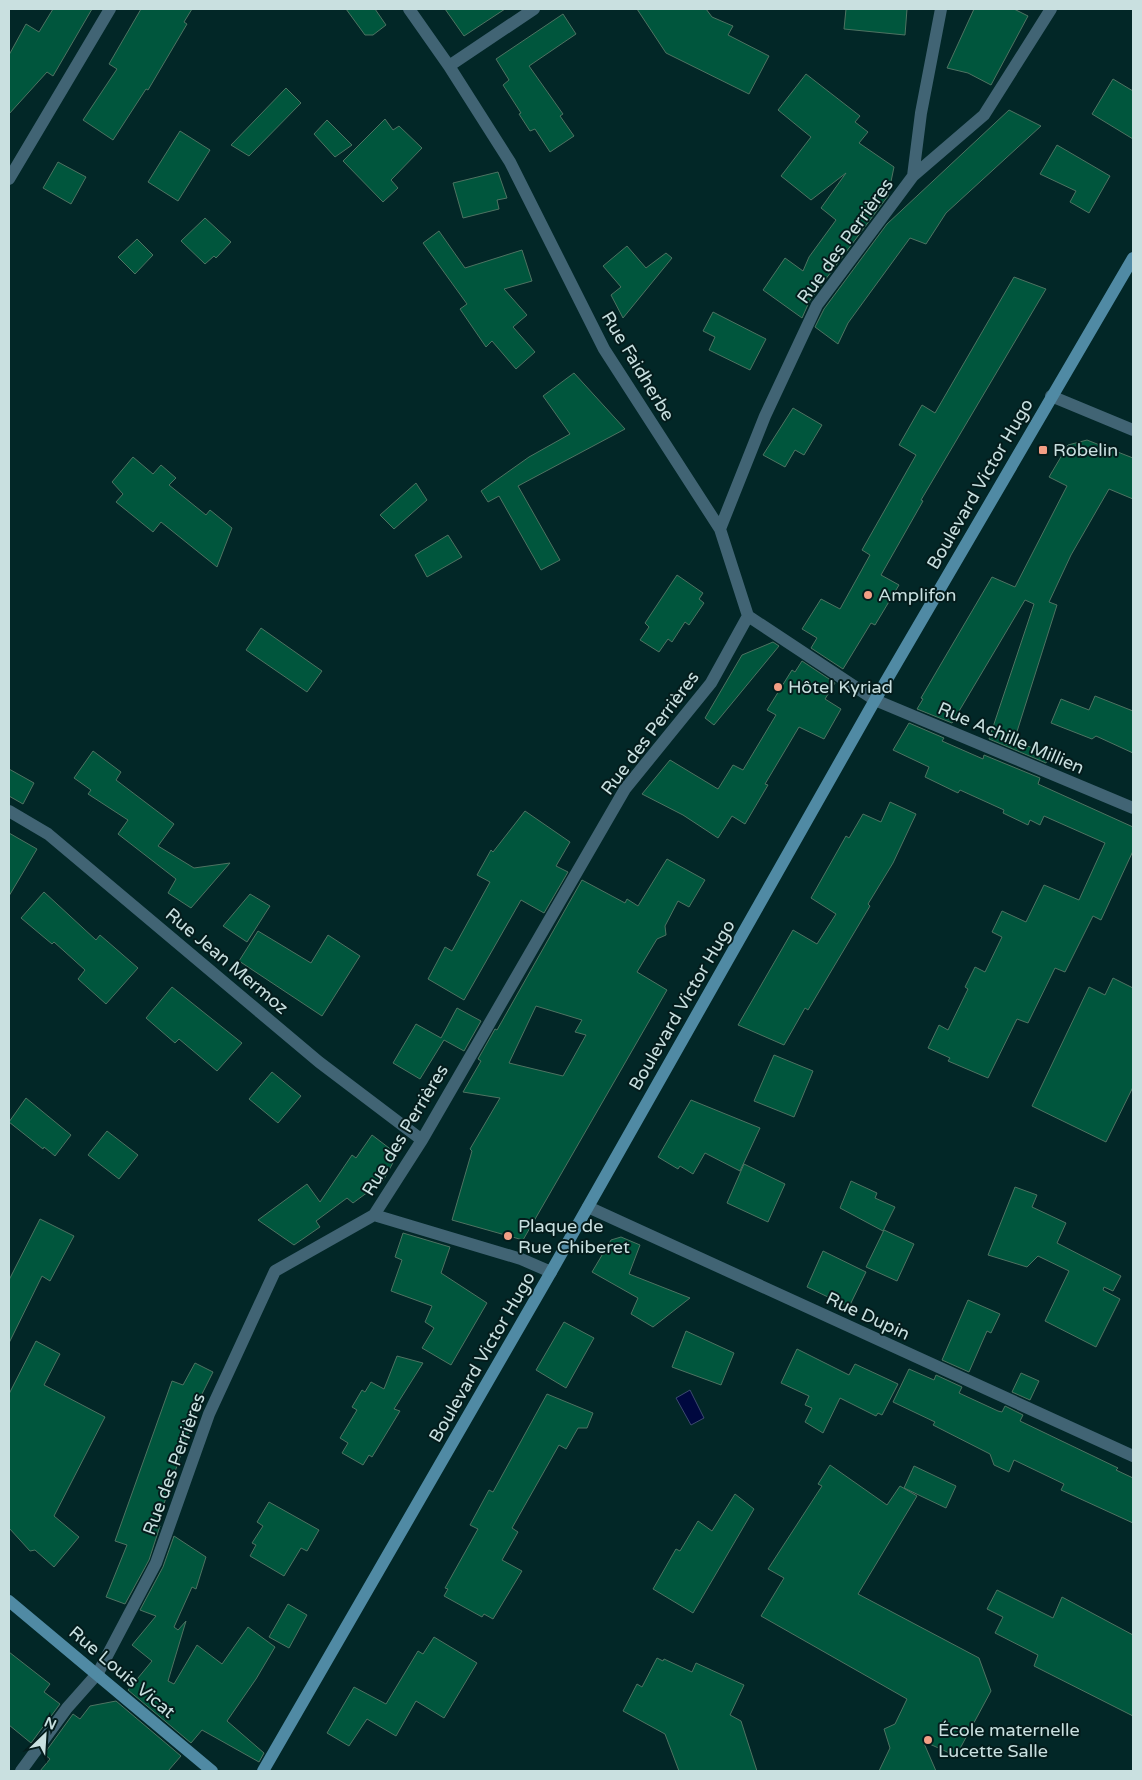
<svg xmlns="http://www.w3.org/2000/svg" width="1142" height="1780" font-family="'Varela Round',sans-serif">
<style>
.water{fill:#00083f;stroke:#3c496f}
.building{fill:#00563d;stroke:#4e7362;fill-rule:evenodd}
.lines{fill:none;stroke-linecap:round;stroke-linejoin:round}
.street{stroke:#416474;stroke-width:12}
.secondary{stroke:#508aa4;stroke-width:12}
.poi-dot{fill:#f39f85;stroke:#041c1c;stroke-width:2}
.labels{text-anchor:middle;stroke-width:4;stroke-linejoin:round;paint-order:stroke}
.street-label{font-size:18px;fill:#c9e0e0;stroke:#041c1c}
.poi-label{font-size:18px;fill:#c9e0e0;stroke:#041c1c;text-anchor:start}
</style>
<rect width="100%" height="100%" fill="#022727"/>
<path class="water" d="M 690,1390 L 704,1418 L 691,1425 L 676,1398 Z"/>
<path class="building" d="M 53,9 L 92,9 L 53,76 L 47,72 L 9,114 L 9,55 L 26,24 L 39,32 Z
M 141,9 L 192,9 L 184,22 L 187,24 L 148,90 L 146,89 L 113,140 L 83,120 L 117,69 L 109,64 Z
M 346,9 L 375,9 L 386,25 L 373,35 L 365,35 Z
M 445,9 L 505,9 L 464,36 Z
M 637,9 L 706,9 L 712,17 L 733,26 L 728,35 L 769,56 L 749,94 L 666,53 Z
M 846,9 L 907,9 L 905,35 L 844,29 Z
M 974,9 L 1014,9 L 1028,16 L 991,85 L 968,73 L 947,68 Z
M 563,14 L 576,34 L 529,66 L 563,114 L 560,116 L 574,136 L 550,152 L 535,129 L 530,131 L 519,114 L 521,113 L 503,85 L 509,80 L 496,59 Z
M 806,74 L 860,116 L 855,122 L 868,132 L 859,143 L 894,167 L 888,196 L 810,300 L 802,318 L 763,290 L 785,258 L 803,271 L 809,257 L 836,220 L 821,208 L 846,173 L 811,200 L 781,176 L 811,137 L 778,110 Z
M 1113,79 L 1133,91 L 1133,139 L 1092,114 Z
M 286,88 L 301,103 L 249,156 L 231,145 Z
M 1009,110 L 1041,126 L 946,213 L 926,244 L 910,238 L 848,323 L 838,344 L 815,327 L 824,309 L 887,224 Z
M 385,119 L 393,130 L 399,126 L 422,148 L 391,180 L 398,188 L 383,202 L 343,161 Z
M 327,120 L 352,145 L 335,157 L 314,134 Z
M 180,131 L 210,150 L 178,201 L 148,182 Z
M 1057,145 L 1110,176 L 1089,213 L 1070,202 L 1076,191 L 1040,174 Z
M 58,162 L 86,177 L 71,204 L 43,188 Z
M 498,172 L 507,198 L 497,200 L 499,209 L 463,218 L 453,183 Z
M 205,218 L 231,242 L 216,258 L 214,256 L 205,264 L 181,241 Z
M 439,231 L 465,268 L 522,250 L 532,281 L 504,289 L 527,315 L 513,327 L 535,352 L 516,369 L 492,341 L 486,347 L 460,309 L 467,304 L 423,243 Z
M 137,239 L 153,255 L 135,274 L 118,257 Z
M 627,246 L 646,268 L 666,253 L 672,258 L 623,318 L 611,295 L 621,287 L 603,266 Z
M 1014,277 L 1046,289 L 921,500 L 923,501 L 881,575 L 899,585 L 875,625 L 871,623 L 843,669 L 811,648 L 817,638 L 802,629 L 821,599 L 840,609 L 870,555 L 862,550 L 916,455 L 899,445 L 922,405 L 935,413 Z
M 713,312 L 766,339 L 750,370 L 709,350 L 715,337 L 703,331 Z
M 574,373 L 625,429 L 518,486 L 560,560 L 541,570 L 499,496 L 488,502 L 481,491 L 529,457 L 570,434 L 543,396 Z
M 793,408 L 822,425 L 804,455 L 795,450 L 785,467 L 763,455 Z
M 1087,440 L 1133,458 L 1133,499 L 1109,489 L 1071,555 L 1049,602 L 1057,605 L 1014,741 L 1049,754 L 1046,763 L 989,739 L 1034,604 L 1025,600 L 952,723 L 917,709 L 923,699 L 921,698 L 992,577 L 1015,587 L 1067,486 L 1049,477 L 1068,445 Z
M 133,457 L 153,474 L 161,465 L 176,478 L 169,485 L 206,515 L 210,510 L 232,528 L 217,567 L 161,522 L 153,532 L 116,502 L 123,494 L 112,482 Z
M 416,483 L 427,500 L 394,529 L 380,515 Z
M 448,535 L 462,557 L 427,577 L 415,555 Z
M 677,575 L 703,593 L 699,599 L 704,603 L 689,625 L 685,622 L 672,642 L 668,639 L 659,652 L 640,640 L 649,627 L 645,623 Z
M 261,628 L 322,671 L 307,692 L 246,650 Z
M 773,642 L 779,646 L 714,725 L 705,718 L 742,655 Z
M 802,661 L 835,683 L 825,699 L 841,709 L 824,739 L 799,727 L 765,784 L 768,785 L 745,824 L 732,816 L 718,838 L 683,815 L 642,794 L 670,760 L 718,789 L 733,765 L 743,770 L 776,715 L 767,710 L 792,670 L 795,672 Z
M 1095,696 L 1133,711 L 1133,753 L 1096,736 L 1092,739 L 1051,723 L 1061,699 L 1089,710 Z
M 909,723 L 944,738 L 942,741 L 983,759 L 984,755 L 1040,778 L 1038,784 L 1133,827 L 1133,851 L 1101,920 L 1093,916 L 1065,972 L 1055,968 L 1028,1023 L 1017,1019 L 988,1078 L 948,1061 L 950,1058 L 928,1048 L 939,1025 L 948,1030 L 968,989 L 965,987 L 975,967 L 985,972 L 1002,937 L 992,932 L 1002,911 L 1026,922 L 1044,885 L 1079,900 L 1105,843 L 1044,816 L 1040,825 L 1030,820 L 1028,825 L 1003,813 L 1004,810 L 960,790 L 958,793 L 925,777 L 929,767 L 893,750 Z
M 93,751 L 121,772 L 116,780 L 174,824 L 158,846 L 194,868 L 230,863 L 191,908 L 168,893 L 176,879 L 118,834 L 128,820 L 88,794 L 91,790 L 74,778 Z
M 9,769 L 34,783 L 23,804 L 9,796 Z
M 890,802 L 916,814 L 893,863 L 868,904 L 870,906 L 808,1010 L 805,1008 L 784,1045 L 738,1025 L 793,930 L 817,944 L 836,914 L 811,898 L 846,836 L 849,838 L 863,814 L 881,822 Z
M 525,811 L 570,842 L 556,866 L 568,872 L 544,913 L 521,900 L 464,1000 L 428,979 L 445,947 L 452,951 L 490,882 L 477,875 L 491,850 L 493,852 Z
M 9,833 L 37,849 L 9,896 Z
M 667,859 L 705,880 L 689,907 L 678,901 L 665,926 L 666,935 L 657,939 L 637,972 L 667,990 L 523,1240 L 452,1220 L 472,1151 L 470,1149 L 500,1098 L 463,1092 L 481,1061 L 478,1059 L 495,1029 L 497,1030 L 582,880 L 625,903 L 627,899 L 638,906 ZM 536,1006 L 582,1020 L 575,1032 L 586,1035 L 563,1076 L 509,1063 Z
M 44,892 L 96,940 L 100,935 L 138,968 L 106,1004 L 78,979 L 85,970 L 54,942 L 52,944 L 21,918 Z
M 250,894 L 270,906 L 247,942 L 223,926 Z
M 258,931 L 311,963 L 328,935 L 360,956 L 322,1016 L 239,961 Z
M 1113,978 L 1133,988 L 1133,1087 L 1106,1142 L 1032,1106 L 1089,987 L 1105,995 Z
M 172,987 L 242,1043 L 217,1071 L 179,1039 L 175,1043 L 146,1018 Z
M 457,1008 L 481,1021 L 464,1051 L 444,1040 L 420,1079 L 393,1063 L 416,1024 L 441,1038 Z
M 774,1055 L 813,1071 L 794,1117 L 754,1101 Z
M 272,1072 L 301,1096 L 278,1123 L 249,1099 Z
M 26,1098 L 71,1135 L 55,1156 L 44,1147 L 43,1149 L 9,1122 Z
M 691,1100 L 760,1128 L 740,1171 L 705,1153 L 693,1174 L 680,1166 L 678,1169 L 658,1157 Z
M 107,1131 L 138,1155 L 119,1179 L 88,1155 Z
M 372,1135 L 393,1151 L 395,1159 L 383,1181 L 353,1203 L 347,1198 L 316,1221 L 320,1227 L 294,1245 L 258,1220 L 307,1184 L 320,1202 L 352,1155 L 356,1158 Z
M 744,1164 L 785,1184 L 768,1222 L 727,1203 Z
M 851,1181 L 877,1193 L 875,1198 L 895,1207 L 883,1231 L 840,1208 Z
M 1015,1187 L 1037,1195 L 1032,1207 L 1066,1223 L 1057,1243 L 1121,1276 L 1113,1291 L 1104,1287 L 1103,1290 L 1120,1299 L 1096,1347 L 1045,1321 L 1069,1271 L 1038,1256 L 1027,1267 L 988,1255 Z
M 40,1219 L 74,1236 L 50,1281 L 42,1276 L 9,1343 L 9,1280 Z
M 884,1230 L 914,1244 L 897,1281 L 866,1267 Z
M 403,1233 L 450,1247 L 441,1273 L 487,1303 L 451,1365 L 422,1348 L 434,1328 L 425,1322 L 432,1306 L 391,1291 L 402,1260 L 395,1257 Z
M 621,1237 L 640,1245 L 629,1274 L 690,1298 L 653,1327 L 631,1314 L 638,1298 L 592,1272 L 611,1240 Z
M 823,1251 L 866,1272 L 849,1307 L 807,1287 Z
M 968,1300 L 1000,1314 L 991,1333 L 987,1331 L 969,1372 L 942,1360 Z
M 564,1322 L 594,1338 L 566,1388 L 536,1370 Z
M 686,1331 L 734,1353 L 721,1385 L 672,1367 Z
M 36,1341 L 60,1354 L 44,1385 L 105,1417 L 54,1516 L 79,1537 L 54,1567 L 35,1550 L 30,1551 L 9,1528 L 9,1394 Z
M 797,1349 L 849,1375 L 855,1364 L 898,1384 L 882,1415 L 878,1413 L 876,1416 L 840,1398 L 823,1433 L 805,1422 L 812,1408 L 805,1405 L 809,1396 L 781,1383 Z
M 397,1356 L 423,1363 L 394,1409 L 400,1411 L 372,1457 L 369,1455 L 363,1465 L 342,1453 L 348,1443 L 340,1438 L 357,1410 L 352,1407 L 362,1390 L 365,1392 L 371,1382 L 384,1389 Z
M 195,1363 L 213,1372 L 201,1396 L 157,1524 L 160,1526 L 149,1560 L 125,1604 L 106,1597 L 127,1545 L 115,1541 L 172,1381 L 183,1385 Z
M 909,1369 L 934,1380 L 936,1375 L 962,1387 L 959,1393 L 998,1411 L 1002,1412 L 1005,1406 L 1023,1415 L 1020,1421 L 1118,1468 L 1116,1470 L 1133,1478 L 1133,1523 L 1061,1490 L 1064,1484 L 1014,1460 L 1009,1472 L 994,1465 L 990,1454 L 933,1425 L 935,1422 L 893,1402 Z
M 1021,1373 L 1039,1381 L 1030,1400 L 1012,1392 Z
M 547,1394 L 593,1413 L 587,1428 L 578,1428 L 566,1449 L 559,1445 L 512,1528 L 518,1532 L 502,1560 L 522,1571 L 493,1619 L 484,1614 L 482,1617 L 444,1596 L 448,1589 L 445,1588 L 478,1529 L 470,1525 L 489,1490 L 493,1492 Z
M 830,1465 L 887,1505 L 900,1486 L 917,1496 L 858,1594 L 979,1658 L 991,1691 L 956,1756 L 923,1741 L 936,1771 L 879,1771 L 890,1748 L 884,1729 L 895,1724 L 907,1699 L 761,1616 L 784,1578 L 768,1569 L 822,1486 L 818,1484 Z
M 914,1466 L 956,1486 L 946,1508 L 904,1488 Z
M 735,1494 L 754,1509 L 693,1613 L 653,1589 L 676,1549 L 680,1551 L 698,1521 L 712,1531 Z
M 269,1502 L 319,1530 L 307,1551 L 301,1548 L 284,1576 L 250,1556 L 256,1545 L 252,1543 L 263,1526 L 257,1522 Z
M 174,1536 L 206,1557 L 196,1589 L 192,1587 L 174,1627 L 178,1630 L 186,1621 L 168,1681 L 174,1684 L 197,1645 L 222,1664 L 248,1627 L 275,1647 L 256,1679 L 227,1721 L 264,1753 L 259,1762 L 202,1730 L 191,1743 L 128,1690 L 152,1661 L 132,1645 L 156,1616 L 140,1610 L 163,1567 Z
M 997,1590 L 1053,1618 L 1062,1597 L 1133,1635 L 1133,1716 L 1034,1666 L 1038,1655 L 995,1633 L 1003,1617 L 987,1609 Z
M 288,1604 L 307,1615 L 289,1648 L 269,1637 Z
M 434,1637 L 477,1663 L 444,1718 L 416,1701 L 396,1736 L 367,1719 L 349,1746 L 327,1733 L 354,1687 L 386,1704 L 418,1651 L 423,1654 Z
M 9,1652 L 50,1684 L 44,1692 L 60,1704 L 31,1743 L 9,1725 Z
M 657,1658 L 663,1661 L 664,1659 L 692,1672 L 696,1663 L 744,1685 L 730,1715 L 741,1721 L 757,1771 L 679,1771 L 665,1734 L 623,1711 L 637,1684 L 642,1687 Z
M 116,1701 L 181,1756 L 168,1771 L 40,1771 L 50,1759 L 44,1754 L 73,1714 L 80,1719 L 90,1706 Z"/>
<g class="lines">
<path class="street" d="M 409,9 L 449,66 L 510,162 L 604,349 L 720,529 L 748,616 L 875,700 L 1133,808
M 449,66 L 534,9
M 913,176 L 921,113 L 941,9
M 9,179 L 110,9
M 1051,396 L 1133,430
M 720,529 L 765,416 L 817,305 L 913,176 L 984,115 L 1051,9
M 9,811 L 48,834 L 319,1062 L 422,1140
M 588,1207 L 1133,1456
M 374,1215 L 521,1259 L 551,1272
M 21,1771 L 67,1708 L 98,1673 L 156,1563 L 209,1414 L 275,1271 L 374,1215 L 422,1140 L 625,789 L 711,683 L 748,616"/>
<path class="secondary" d="M 9,1601 L 212,1771
M 263,1771 L 551,1272 L 875,700 L 1133,258"/>
</g>
<g class="poi-dot">
<rect x="1038" y="445" width="10" height="10" rx="2.5"/>
<circle cx="868" cy="595" r="5"/>
<circle cx="778" cy="687" r="5"/>
<circle cx="508" cy="1236" r="5"/>
<circle cx="928" cy="1740" r="5"/>
</g>
<g class="labels">
<g class="street-label">
<text transform="translate(845 241) rotate(-54)" y="6">Rue des Perrières</text>
<text transform="translate(638 366) rotate(59)" y="6">Rue Faidherbe</text>
<text transform="translate(980 484) rotate(-60)" y="6">Boulevard Victor Hugo</text>
<text transform="translate(650 733) rotate(-53)" y="6">Rue des Perrières</text>
<text transform="translate(1011 738) rotate(23)" y="6">Rue Achille Millien</text>
<text transform="translate(227 961) rotate(40)" y="6">Rue Jean Mermoz</text>
<text transform="translate(682 1005) rotate(-60)" y="6">Boulevard Victor Hugo</text>
<text transform="translate(405 1130) rotate(-59)" y="6">Rue des Perrières</text>
<text transform="translate(868 1316) rotate(25)" y="6">Rue Dupin</text>
<text transform="translate(482 1357) rotate(-60)" y="6">Boulevard Victor Hugo</text>
<text transform="translate(174 1464) rotate(-70)" y="6">Rue des Perrières</text>
<text transform="translate(122 1672) rotate(40)" y="6">Rue Louis Vicat</text>
</g>
<g class="poi-label">
<text x="1053" y="456">Robelin</text>
<text x="878" y="601">Amplifon</text>
<text x="788" y="693">Hôtel Kyriad</text>
<text x="518" y="1232">Plaque de<tspan x="518" dy="21">Rue Chiberet</tspan></text>
<text x="938" y="1736">École maternelle<tspan x="938" dy="21">Lucette Salle</tspan></text>
</g>
</g>
<rect width="1142" height="1780" fill="none" stroke="#c9e0e0" stroke-width="20"/>
<g transform="translate(45 1735) rotate(25)" stroke="#041c1c" stroke-width="4" paint-order="stroke">
<path d="M0-4L9 19L0 12L-9 19Z" fill="#c9e0e0"/>
<text y="-8" font-size="14" font-weight="bold" text-anchor="middle" fill="#c9e0e0">N</text>
</g>
</svg>
